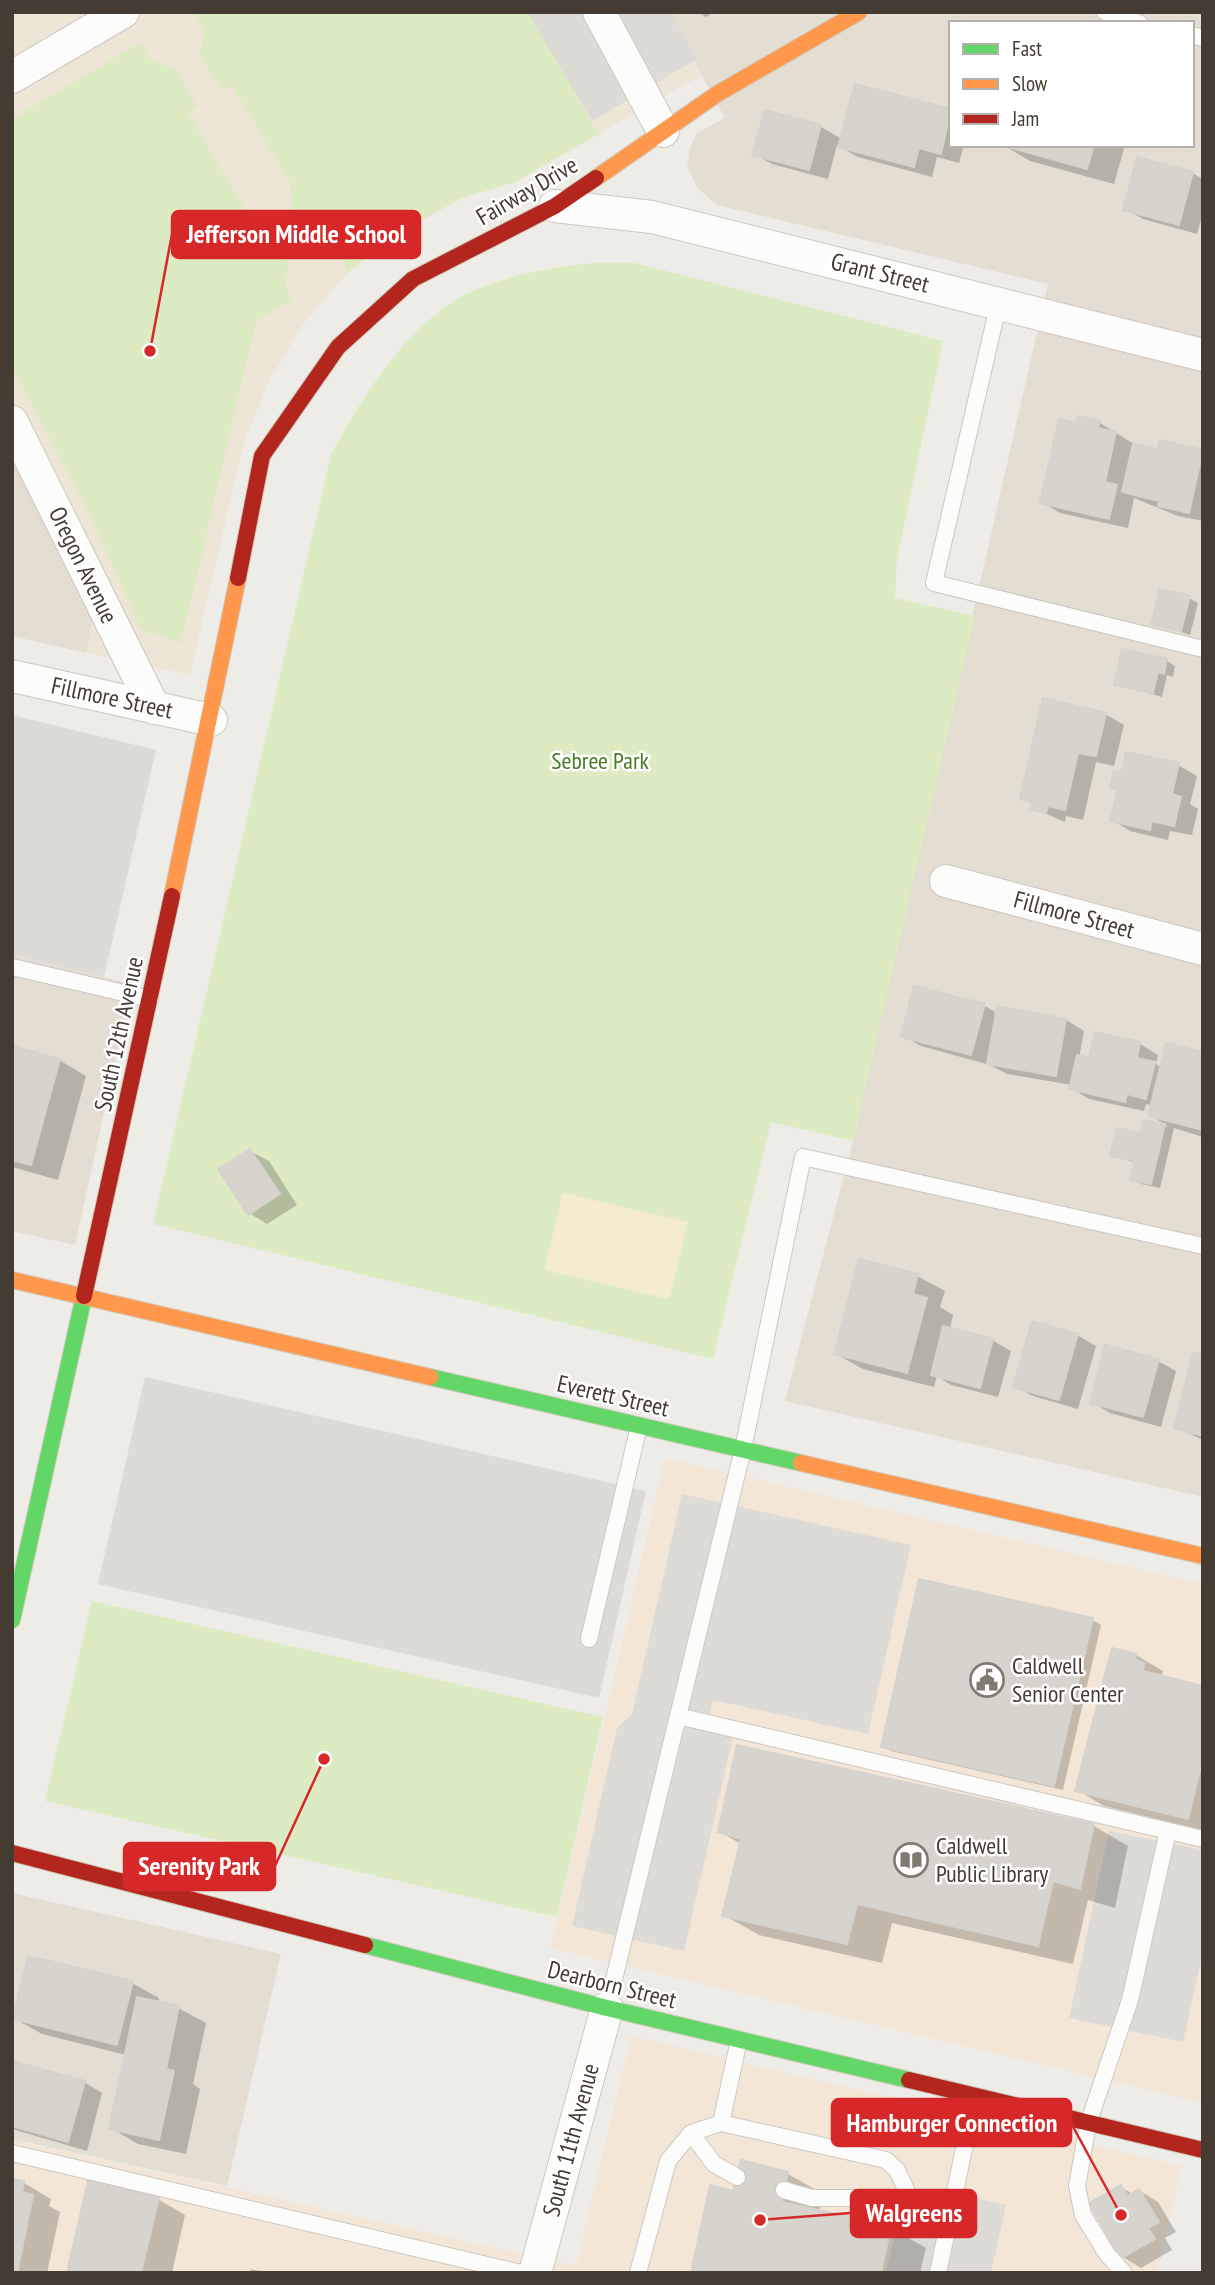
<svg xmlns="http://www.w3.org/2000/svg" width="1215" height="2285" font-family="'PT Sans Narrow',sans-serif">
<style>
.residential{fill:#e3ddd2;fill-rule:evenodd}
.commercial{fill:#f3e6d7}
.education{fill:#ede6d7}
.green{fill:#ddebc3}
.sand{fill:#f5ebcd}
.parking{fill:#dddbd6}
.shadow{fill:#0003}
.building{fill:#d7d4ce;stroke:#d6d2cc;stroke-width:2}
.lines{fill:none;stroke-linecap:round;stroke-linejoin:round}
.lane-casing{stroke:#cbc8c2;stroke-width:18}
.street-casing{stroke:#cbc8c2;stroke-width:34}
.fast-casing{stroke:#cfcabd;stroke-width:18}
.slow-casing{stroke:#cfcabd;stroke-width:18}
.jam-casing{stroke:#cfcabd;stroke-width:18}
.lane{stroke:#fcfcfb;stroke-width:16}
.street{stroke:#fcfcfb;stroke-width:32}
.fast{stroke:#63d668;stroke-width:16}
.slow{stroke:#ff974d;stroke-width:16}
.jam{stroke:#b3261e;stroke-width:16}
.labels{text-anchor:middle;stroke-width:5;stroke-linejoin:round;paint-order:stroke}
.street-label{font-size:24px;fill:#443c32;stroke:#fff}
.park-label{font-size:24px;fill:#477922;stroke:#fff}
.poi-label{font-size:24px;fill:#443c32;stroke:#fff;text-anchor:start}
.leader{fill:none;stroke:#d62828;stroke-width:2.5}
.callout-dot{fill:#d62828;stroke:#fff;stroke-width:2.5}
.callout{fill:#d62828;stroke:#d62828;stroke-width:2.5}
.callout-label{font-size:26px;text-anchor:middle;font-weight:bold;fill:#fff}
</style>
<rect width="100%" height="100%" fill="#eeece6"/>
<path class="residential" d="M 667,12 L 1203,12 L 1203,1497 L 785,1401 L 853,1141 L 1048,284 L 717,205 L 697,187 L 687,167 L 690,147 L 697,133 L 725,118 ZM 951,23 L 1192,23 L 1192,145 L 951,145 Z
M 12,442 L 95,604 L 87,653 L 12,636 Z
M 12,955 L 132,984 L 75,1245 L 12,1231 Z
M 12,1893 L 281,1954 L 227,2186 L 12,2139 Z"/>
<path class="commercial" d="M 665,1458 L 1203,1584 L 1203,2103 L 551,1948 Z
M 631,2036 L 1182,2166 L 1157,2273 L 12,2273 L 12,2139 L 576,2266 Z"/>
<path class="education" d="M 12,12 L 667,12 L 702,75 L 515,182 L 462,198 L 383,243 L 348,273 L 304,323 L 270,379 L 244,442 L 190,675 L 87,653 L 95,604 L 12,442 Z"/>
<path class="green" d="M 193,12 L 530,12 L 598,134 L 515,182 L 462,198 L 419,221 L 383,243 L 348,273 L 339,256 L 313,245 L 293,212 L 290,182 L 232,86 L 222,91 L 200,56 L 204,31 Z
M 140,43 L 152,61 L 175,68 L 197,106 L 188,112 L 247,213 L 268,228 L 289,263 L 285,286 L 293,299 L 256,322 L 181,643 L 141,629 L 87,509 L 12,367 L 12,119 Z
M 595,263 L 635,263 L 943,341 L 897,559 L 895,598 L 975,616 L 853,1141 L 771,1122 L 713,1359 L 153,1224 L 331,455 C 360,399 408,324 466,294 C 505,275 553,267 595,263 Z
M 92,1601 L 603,1717 L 557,1917 L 45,1801 Z"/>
<path class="sand" d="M 563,1193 L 688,1222 L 669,1299 L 544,1270 Z"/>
<path class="parking" d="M 527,12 L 670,12 L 697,59 L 592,121 Z
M 12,715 L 156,750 L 104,977 L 12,955 Z
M 145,1377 L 646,1491 L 599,1698 L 98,1584 Z
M 682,1494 L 911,1545 L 868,1734 L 713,1700 L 707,1726 L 734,1732 L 684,1951 L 572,1926 L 617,1728 L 632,1714 Z
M 1109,1831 L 1203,1850 L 1203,1951 L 1183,2042 L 1069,2018 Z
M 938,2190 L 1006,2205 L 991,2273 L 886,2273 L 898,2220 L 929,2227 Z"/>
<path class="shadow" d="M 698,12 L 714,12 L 706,17 Z
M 856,86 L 951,111 L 951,145 L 964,145 L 959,163 L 937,157 L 932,177 L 858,157 L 837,145 L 828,179 L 772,164 L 754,154 L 766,112 L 821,127 L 842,139 Z
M 1003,145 L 1125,145 L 1114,184 L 1030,161 Z
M 1192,173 L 1203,179 L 1203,213 L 1197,234 L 1143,219 L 1125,209 Z
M 1100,423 L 1134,444 L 1160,451 L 1162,442 L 1203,452 L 1203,521 L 1178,516 L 1134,498 L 1128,528 L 1060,513 L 1042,502 L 1078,425 Z
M 1189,598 L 1198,603 L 1190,635 L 1153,623 Z
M 1167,661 L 1175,666 L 1173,677 L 1167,675 L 1162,697 L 1116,684 Z
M 1105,714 L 1124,725 L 1114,766 L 1096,762 L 1083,820 L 1066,816 L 1065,822 L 1033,808 L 1034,805 L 1022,798 Z
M 1178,765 L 1197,776 L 1190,804 L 1198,809 L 1192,835 L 1170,831 L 1168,840 L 1130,831 L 1112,820 L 1119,791 L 1112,787 L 1123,774 Z
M 916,988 L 985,1006 L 997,1013 L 1066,1020 L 1084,1031 L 1079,1058 L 1090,1060 L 1096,1034 L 1140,1044 L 1158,1055 L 1156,1064 L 1162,1068 L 1203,1054 L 1203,1137 L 1174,1128 L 1160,1188 L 1141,1184 L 1132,1179 L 1136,1163 L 1112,1155 L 1138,1135 L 1142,1137 L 1145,1122 L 1169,1127 L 1150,1115 L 1152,1105 L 1146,1104 L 1144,1111 L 1089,1099 L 1071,1088 L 1072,1085 L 1007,1074 L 990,1065 L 921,1046 L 903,1036 Z
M 12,1048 L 59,1060 L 86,1076 L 58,1180 L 12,1167 Z
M 250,1151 L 269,1161 L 297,1205 L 267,1224 L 249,1213 Z
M 917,1276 L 945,1291 L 940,1307 L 953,1315 L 950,1329 L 992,1340 L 1011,1351 L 998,1397 L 951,1385 L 937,1376 L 934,1387 L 863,1369 L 836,1354 Z
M 1077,1335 L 1096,1346 L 1078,1409 L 1033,1396 L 1015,1386 Z
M 1203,1357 L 1203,1440 L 1176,1427 Z
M 1158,1361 L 1176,1371 L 1161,1427 L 1110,1413 L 1092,1402 Z
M 1092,1620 L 1101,1625 L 1063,1790 L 891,1751 L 883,1746 Z
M 1136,1655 L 1163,1671 L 1162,1675 L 1170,1680 L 1203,1688 L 1203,1830 L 1104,1806 L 1077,1790 Z
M 1094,1826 L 1128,1846 L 1115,1908 L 1088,1900 L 1073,1964 L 892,1923 L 882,1963 L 759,1935 L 724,1915 L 741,1844 L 720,1832 Z
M 132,1983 L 159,1998 L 158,2003 L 178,2008 L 206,2023 L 193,2084 L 200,2089 L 186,2154 L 138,2144 L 111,2128 L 126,2055 L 42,2034 L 15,2019 Z
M 16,2064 L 84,2082 L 102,2093 L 87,2151 L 12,2129 L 12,2078 Z
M 742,2162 L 788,2174 L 823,2194 L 819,2212 L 891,2228 L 926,2248 L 920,2273 L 692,2273 L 735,2193 Z
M 12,2181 L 24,2183 L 51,2199 L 49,2206 L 60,2212 L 47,2273 L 12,2273 Z
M 1121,2187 L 1134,2195 L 1140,2191 L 1158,2202 L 1176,2232 L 1165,2238 L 1172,2250 L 1141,2268 L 1123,2257 Z
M 158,2199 L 185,2215 L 172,2273 L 68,2273 Z
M 251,2269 L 268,2273 L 250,2273 Z"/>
<path class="building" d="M 855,84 L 951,109 L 941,154 L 919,148 L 914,167 L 838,147 Z
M 765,110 L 821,125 L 809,170 L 752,155 Z
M 1001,145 L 1094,145 L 1087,169 Z
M 1137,157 L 1193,172 L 1179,225 L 1123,210 Z
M 1078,416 L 1100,421 L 1098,428 L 1116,432 L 1105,482 L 1117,485 L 1109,519 L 1040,503 L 1059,419 L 1076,423 Z
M 1160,440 L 1203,450 L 1189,513 L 1158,506 L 1159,501 L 1122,492 L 1133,443 L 1158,449 Z
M 1160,589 L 1190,596 L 1181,631 L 1151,624 Z
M 1122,649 L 1167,659 L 1164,674 L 1158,672 L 1153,693 L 1114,685 Z
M 1043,698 L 1106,713 L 1096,756 L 1078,753 L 1065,810 L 1048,806 L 1046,813 L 1031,809 L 1032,802 L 1020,799 Z
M 1126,752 L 1179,763 L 1172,794 L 1181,797 L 1174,826 L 1152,821 L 1150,830 L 1110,821 L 1118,789 L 1110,788 L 1114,771 L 1122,772 Z
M 914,986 L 985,1004 L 971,1055 L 901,1037 Z
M 997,1006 L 1066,1019 L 1056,1076 L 987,1064 Z
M 1095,1032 L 1140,1042 L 1137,1058 L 1155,1062 L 1146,1099 L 1127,1094 L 1125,1102 L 1069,1089 L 1077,1055 L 1089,1058 Z
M 1166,1043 L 1203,1052 L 1203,1130 L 1148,1116 Z
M 12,1046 L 60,1059 L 31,1165 L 12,1160 Z
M 1144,1120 L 1165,1124 L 1151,1184 L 1130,1180 Z
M 1117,1128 L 1139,1133 L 1133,1160 L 1110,1156 Z
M 250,1149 L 280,1194 L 248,1215 L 218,1169 Z
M 859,1259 L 918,1274 L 913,1294 L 927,1298 L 907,1373 L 834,1354 Z
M 1032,1321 L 1078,1334 L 1059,1400 L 1013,1387 Z
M 943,1326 L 993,1339 L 980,1388 L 931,1375 Z
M 1105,1345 L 1159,1359 L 1143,1417 L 1090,1403 Z
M 1193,1353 L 1203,1355 L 1203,1436 L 1174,1428 Z
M 919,1579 L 1093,1618 L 1054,1786 L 881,1747 Z
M 1112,1648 L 1136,1654 L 1135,1659 L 1144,1663 L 1143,1671 L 1203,1686 L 1203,1758 L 1188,1819 L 1075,1791 Z
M 737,1745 L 1094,1824 L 1080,1889 L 1053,1881 L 1038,1946 L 857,1904 L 847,1944 L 722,1916 L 741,1839 L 718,1832 Z
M 28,1956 L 133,1981 L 117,2045 L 13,2019 Z
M 137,1997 L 179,2006 L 166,2069 L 174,2071 L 159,2140 L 109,2129 Z
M 15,2062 L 85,2081 L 68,2142 L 12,2126 Z
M 741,2160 L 788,2172 L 782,2202 L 891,2226 L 881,2273 L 691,2273 L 710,2185 L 733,2191 Z
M 12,2179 L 24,2181 L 22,2192 L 33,2195 L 17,2273 L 12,2273 Z
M 88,2181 L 159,2197 L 141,2273 L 67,2273 Z
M 1121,2185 L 1128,2196 L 1139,2189 L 1159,2222 L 1148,2228 L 1155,2239 L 1121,2258 L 1089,2203 Z"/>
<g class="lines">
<g class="lane-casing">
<path id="lane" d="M 1105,12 L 1139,23
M 1192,35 L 1203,38
M 999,302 L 934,583 L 1203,649
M 12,967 L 150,999
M 589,1639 L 639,1426
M 678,1716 L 1203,1839
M 607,2008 L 743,1449 L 803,1157 L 1203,1246
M 721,2123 L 739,2040
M 691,2133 L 714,2164 L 737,2177
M 12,2153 L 521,2273
M 784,2190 L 812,2198 L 853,2198 L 948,2221
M 638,2273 L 668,2161 L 691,2133 L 721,2123 L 886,2160 L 897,2170 L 917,2213
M 938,2273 L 975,2096
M 1124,2273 L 1107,2254 L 1083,2215 L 1077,2186 L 1088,2124 L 1130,2000 L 1168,1831"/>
</g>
<g class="street-casing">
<path id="street" d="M 599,12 L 663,131
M 12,77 L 123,12
M 555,206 L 652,217 L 1203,355
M 12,422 L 154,708
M 12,676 L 211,720
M 946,881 L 1203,949
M 535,2273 L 607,2008"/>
</g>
<g class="fast-casing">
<path id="fast" d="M 430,1377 L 801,1463
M 12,1620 L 84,1296
M 365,1945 L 607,2008 L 909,2080"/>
</g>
<g class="slow-casing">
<path id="slow" d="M 596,178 L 717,94 L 859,12
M 172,896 L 238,578
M 12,1280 L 430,1377
M 801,1463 L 1203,1556"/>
</g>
<g class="jam-casing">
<path id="jam" d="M 238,578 L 262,456 L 338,347 L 413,279 L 555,206 L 596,178
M 84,1296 L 172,896
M 12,1853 L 365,1945
M 909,2080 L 1203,2150"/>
</g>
<use href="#lane" class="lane"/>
<use href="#street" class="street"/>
<use href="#fast" class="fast"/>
<use href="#slow" class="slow"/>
<use href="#jam" class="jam"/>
</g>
<defs>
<g id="civic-ring" transform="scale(1.75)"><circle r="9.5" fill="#fff" stroke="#807a71" stroke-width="1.5"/><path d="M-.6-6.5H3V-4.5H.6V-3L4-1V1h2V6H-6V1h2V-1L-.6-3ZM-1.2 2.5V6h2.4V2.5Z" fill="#807a71"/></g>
<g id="library-ring" transform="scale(1.75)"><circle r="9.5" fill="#fff" stroke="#807a71" stroke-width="1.5"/><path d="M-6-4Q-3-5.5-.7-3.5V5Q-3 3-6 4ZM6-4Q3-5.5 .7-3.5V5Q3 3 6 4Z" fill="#807a71"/></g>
</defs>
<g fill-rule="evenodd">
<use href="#civic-ring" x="987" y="1680"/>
<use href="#library-ring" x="911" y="1860"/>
</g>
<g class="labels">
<g class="street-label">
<text transform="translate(527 191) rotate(-30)" y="8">Fairway Drive</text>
<text transform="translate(880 273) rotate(14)" y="8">Grant Street</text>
<text transform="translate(83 565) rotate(64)" y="8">Oregon Avenue</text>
<text transform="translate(112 698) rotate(12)" y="8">Fillmore Street</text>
<text transform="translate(1074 915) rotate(15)" y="8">Fillmore Street</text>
<text transform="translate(119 1034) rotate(-78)" y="8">South 12th Avenue</text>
<text transform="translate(613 1396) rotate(13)" y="8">Everett Street</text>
<text transform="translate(612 1985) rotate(14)" y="8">Dearborn Street</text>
<text transform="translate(571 2140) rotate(-75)" y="8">South 11th Avenue</text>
</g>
<g class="park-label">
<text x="600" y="769">Sebree Park</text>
</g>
<g class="poi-label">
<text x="1012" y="1674">Caldwell<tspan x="1012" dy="28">Senior Center</tspan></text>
<text x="936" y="1854">Caldwell<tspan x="936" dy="28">Public Library</tspan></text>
</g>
</g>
<path class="leader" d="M150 351L172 234M324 1759L275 1866M1121 2215L1071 2123M760 2220L851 2213"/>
<g class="callout-dot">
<circle cx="150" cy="351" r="7"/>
<circle cx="324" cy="1759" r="7"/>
<circle cx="1121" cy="2215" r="7"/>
<circle cx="760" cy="2220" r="7"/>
</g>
<g class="callout">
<rect x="172" y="211" width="248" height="47" rx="7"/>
<rect x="124" y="1843" width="151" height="47" rx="7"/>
<rect x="832" y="2099" width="239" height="47" rx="7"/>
<rect x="851" y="2190" width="125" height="47" rx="7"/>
</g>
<g class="callout-label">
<text x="296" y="243">Jefferson Middle School</text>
<text x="199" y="1875">Serenity Park</text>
<text x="952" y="2132">Hamburger Connection</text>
<text x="914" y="2222">Walgreens</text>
</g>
<rect width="1215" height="2285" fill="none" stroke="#443c32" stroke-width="28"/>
<rect x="949" y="21" width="245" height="126" fill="#ffffff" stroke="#b4b1ad" stroke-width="2"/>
<rect x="963" y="44" width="35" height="10" fill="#63d668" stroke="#b4b1ad" stroke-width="2"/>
<text x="1012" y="56" font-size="21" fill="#443c32">Fast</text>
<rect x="963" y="79" width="35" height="10" fill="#ff974d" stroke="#b4b1ad" stroke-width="2"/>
<text x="1012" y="91" font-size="21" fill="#443c32">Slow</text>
<rect x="963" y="114" width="35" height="10" fill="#b3261e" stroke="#b4b1ad" stroke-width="2"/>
<text x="1012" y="126" font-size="21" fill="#443c32">Jam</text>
</svg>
